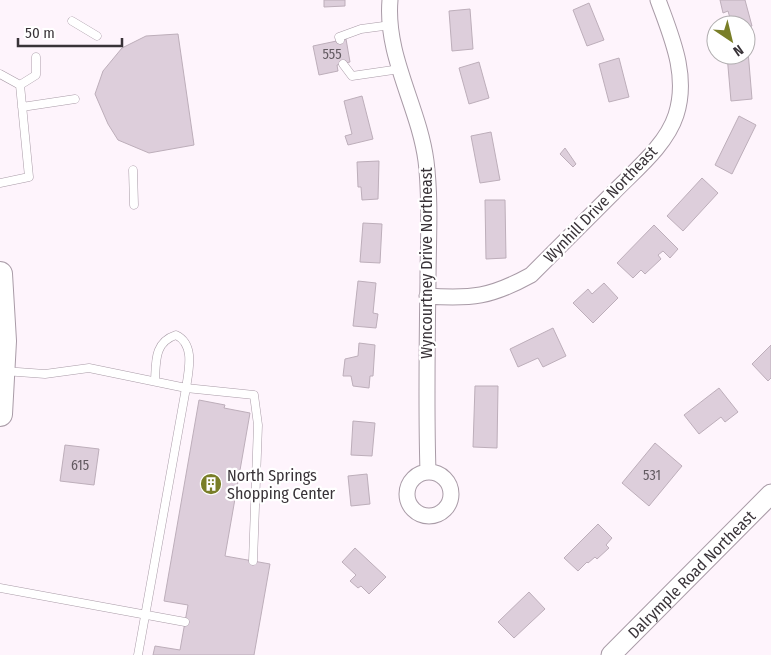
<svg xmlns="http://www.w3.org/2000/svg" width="771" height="655" font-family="'Fira Sans Condensed',sans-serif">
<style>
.building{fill:#ddcedb;stroke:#bdaeba}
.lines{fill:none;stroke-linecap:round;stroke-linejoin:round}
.service-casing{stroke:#a99ba7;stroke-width:9}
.minor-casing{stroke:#a99ba7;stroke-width:17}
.tertiary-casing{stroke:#a99ba7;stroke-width:21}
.primary-casing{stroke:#a99ba7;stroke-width:26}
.service{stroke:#fff;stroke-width:8}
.minor{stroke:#fff;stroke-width:15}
.tertiary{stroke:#fff;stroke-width:19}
.primary{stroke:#fff;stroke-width:24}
.labels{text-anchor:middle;stroke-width:4.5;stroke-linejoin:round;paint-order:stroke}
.number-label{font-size:14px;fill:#625a61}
.street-label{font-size:16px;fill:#393338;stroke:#fff}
.poi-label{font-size:16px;fill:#393338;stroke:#fff;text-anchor:start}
</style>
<rect width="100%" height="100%" fill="#fef4fc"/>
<path class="building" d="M 324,0 L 345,0 L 345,6 L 324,7 Z
M 720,0 L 745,0 L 752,26 L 746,28 L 746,25 L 732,25 L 728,11 L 723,13 Z
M 589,3 L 604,40 L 587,46 L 573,10 Z
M 470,9 L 473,49 L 452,51 L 449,11 Z
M 178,34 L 194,145 L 149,153 L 118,140 L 108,124 L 95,94 L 103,71 L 122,48 L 146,36 Z
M 346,39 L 350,62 L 337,65 L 338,71 L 319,75 L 313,46 Z
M 746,51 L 748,51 L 752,99 L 731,101 L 727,55 L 746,55 Z
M 619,58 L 629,97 L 609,102 L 599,64 Z
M 479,62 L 489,98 L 469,104 L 459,68 Z
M 362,96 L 373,139 L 348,145 L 345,136 L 352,134 L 344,101 Z
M 739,116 L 756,125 L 732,174 L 715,165 Z
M 491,132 L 500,180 L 480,183 L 471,136 Z
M 565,148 L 576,164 L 573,167 L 560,154 Z
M 379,161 L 378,199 L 362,200 L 361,187 L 358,187 L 357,162 Z
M 702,178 L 718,193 L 683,231 L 667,216 Z
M 485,200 L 505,200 L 506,258 L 486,259 Z
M 363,223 L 382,224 L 380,263 L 360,262 Z
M 654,225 L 678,249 L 670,258 L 663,251 L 658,255 L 661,259 L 645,274 L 641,270 L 633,278 L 617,263 Z
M 358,281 L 376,283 L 373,313 L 378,314 L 376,328 L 353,326 Z
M 604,283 L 618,298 L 593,323 L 573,303 L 588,289 L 592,294 Z
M 553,328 L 566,356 L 543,367 L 538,358 L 518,367 L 510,349 Z
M 359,343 L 375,345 L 373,376 L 370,376 L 369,388 L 353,386 L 351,376 L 343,376 L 345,359 L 358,356 Z
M 771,345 L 771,378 L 768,381 L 752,364 Z
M 475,386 L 498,386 L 497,448 L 473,447 Z
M 719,388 L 738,412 L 725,422 L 721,417 L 699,434 L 684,415 Z
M 199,400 L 225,405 L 224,408 L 250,413 L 225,556 L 270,564 L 254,655 L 153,655 L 155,646 L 180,650 L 188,605 L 164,601 Z
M 353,421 L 375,423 L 372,456 L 351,455 Z
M 655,443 L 682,466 L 649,506 L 622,483 Z
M 65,445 L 99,449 L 94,485 L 60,481 Z
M 367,474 L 370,504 L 351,506 L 348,476 Z
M 598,524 L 612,538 L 606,545 L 609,548 L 597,559 L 595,557 L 588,563 L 587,562 L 578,571 L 564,558 Z
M 355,548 L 386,577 L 369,594 L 361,586 L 358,588 L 350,581 L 356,575 L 342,562 Z
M 529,592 L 545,609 L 514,638 L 498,622 Z"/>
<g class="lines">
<g class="service-casing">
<path id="service" d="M 72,21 L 97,36
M 340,40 L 339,37 L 361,29 L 391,25
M 343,64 L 352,76 L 400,69
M 0,74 L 20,85 L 29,177 L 0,183
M 20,85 L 36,75 L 36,57
M 22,107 L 75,99
M 133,170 L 134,205
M 4,371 L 45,374 L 89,368 L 186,388 L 138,655
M 155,381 C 156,362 154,342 176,335 C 195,344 189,369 186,388 L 254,395 L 258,425 L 253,561
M 0,588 L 185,622"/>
</g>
<g class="minor-casing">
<path id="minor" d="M 390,0 C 385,56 419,107 426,161 C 431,201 428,243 428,282 C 427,346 426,408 428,472
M 427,296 C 472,299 491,297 531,275 C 558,248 585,221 612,194 C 634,171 666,146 676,115 C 689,75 671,36 658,0
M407 494a22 22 0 1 1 44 0a22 22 0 1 1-44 0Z"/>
</g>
<g class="tertiary-casing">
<g id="tertiary">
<path id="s1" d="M 611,655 L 771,494"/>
</g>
</g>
<g class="primary-casing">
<path id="primary" d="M 0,274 L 4,341 L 0,414"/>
</g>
<use href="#service" class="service"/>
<use href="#minor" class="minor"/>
<use href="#tertiary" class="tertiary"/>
<use href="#primary" class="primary"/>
</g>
<defs>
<g id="building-disc" transform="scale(1.125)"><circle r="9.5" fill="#797e28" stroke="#fff"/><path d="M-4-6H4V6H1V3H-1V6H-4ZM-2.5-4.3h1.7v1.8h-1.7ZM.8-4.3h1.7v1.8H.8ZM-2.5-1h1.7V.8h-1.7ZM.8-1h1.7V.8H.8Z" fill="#fff"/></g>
</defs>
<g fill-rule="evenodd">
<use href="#building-disc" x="211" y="484"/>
</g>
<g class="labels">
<g class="number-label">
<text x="332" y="59">555</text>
<text x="80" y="470">615</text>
<text x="652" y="480">531</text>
</g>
<g class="street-label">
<text transform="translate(600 204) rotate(-46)" y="6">Wynhill Drive Northeast</text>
<text transform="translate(426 263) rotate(-90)" y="6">Wyncourtney Drive Northeast</text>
<text dy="6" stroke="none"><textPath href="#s1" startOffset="114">Dalrymple Road Northeast</textPath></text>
</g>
<g class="poi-label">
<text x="227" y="481">North Springs<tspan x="227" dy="18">Shopping Center</tspan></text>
</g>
</g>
<g transform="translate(731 40) rotate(145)"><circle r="24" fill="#ffffff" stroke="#b0adaf"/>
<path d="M0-4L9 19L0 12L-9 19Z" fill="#797e28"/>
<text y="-8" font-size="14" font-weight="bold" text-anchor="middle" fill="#393338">N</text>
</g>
<path d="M18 38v8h104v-8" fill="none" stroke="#393338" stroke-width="2.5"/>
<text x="25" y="38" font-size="15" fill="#393338" stroke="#ffffff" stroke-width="4" paint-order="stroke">50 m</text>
</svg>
